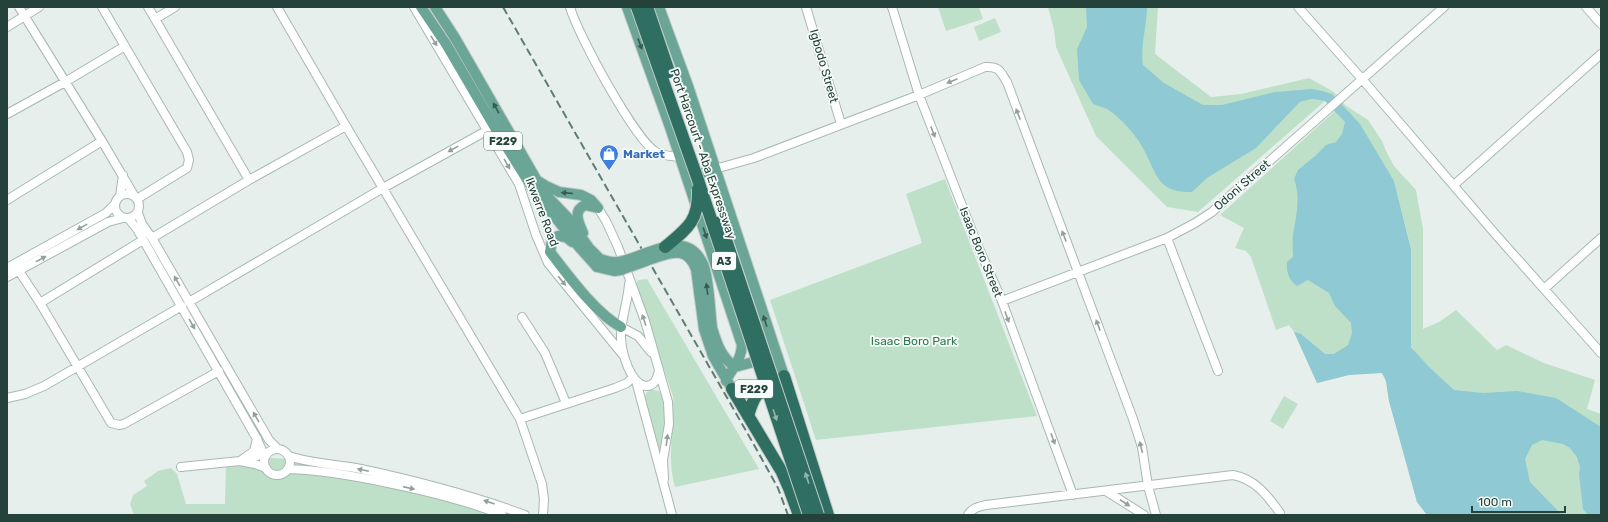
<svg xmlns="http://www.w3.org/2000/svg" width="1608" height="522" font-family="Rubik,sans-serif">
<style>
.green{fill:#bfe0c8}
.water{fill:#8ec9d4}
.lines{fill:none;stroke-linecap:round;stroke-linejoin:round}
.minor-casing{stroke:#a8b8b2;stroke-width:10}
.major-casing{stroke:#c2cac8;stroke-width:12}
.highway-casing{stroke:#c2cac8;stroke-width:14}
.minor{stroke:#fff;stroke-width:8}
.major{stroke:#6aa596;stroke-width:10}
.highway{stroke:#2f6f62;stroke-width:12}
.rail{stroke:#5f7d75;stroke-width:2;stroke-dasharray:8 4;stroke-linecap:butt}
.major-bridge-casing{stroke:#c2cac8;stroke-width:12;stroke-linecap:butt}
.highway-bridge-casing{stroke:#c2cac8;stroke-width:14;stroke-linecap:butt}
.major-bridge{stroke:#6aa596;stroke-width:10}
.highway-bridge{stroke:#2f6f62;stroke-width:12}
.oneway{fill:#92a09c}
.oneway2{fill:#365b51}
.oneway3{fill:#93b5ae}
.labels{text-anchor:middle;stroke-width:3.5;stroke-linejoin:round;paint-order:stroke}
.shield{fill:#f7fbf9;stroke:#637a73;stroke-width:1}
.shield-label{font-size:11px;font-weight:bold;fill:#24423a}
.street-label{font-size:12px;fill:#24423a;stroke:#f7fbf9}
.shop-label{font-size:12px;font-weight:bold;fill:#366cbe;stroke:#f7fbf9;text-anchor:start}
.park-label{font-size:12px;fill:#2d7a4b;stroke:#f7fbf9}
</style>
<rect width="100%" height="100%" fill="#e6efeb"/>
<path class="green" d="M 938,7 L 979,7 L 983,19 L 946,31 Z
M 1048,7 L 1088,7 L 1112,82 L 1274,129 L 1300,102 L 1312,99 L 1325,101 L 1198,212 L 1167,207 L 1096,136 L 1056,47 L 1054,30 Z
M 1106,7 L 1158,7 L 1155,54 L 1211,97 L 1241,94 L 1309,78 L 1334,92 L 1345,105 L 1368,120 L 1382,141 L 1386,151 L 1394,166 L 1416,190 L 1423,229 L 1423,329 L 1439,322 L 1456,310 L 1497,350 L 1506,345 L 1544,363 L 1595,380 L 1587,409 L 1601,414 L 1601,431 L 1464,421 L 1411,346 L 1411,248 L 1394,181 L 1322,91 L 1172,133 Z
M 995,18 L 1001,32 L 979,41 L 974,27 Z
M 1335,111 L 1345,122 L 1394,358 L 1498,437 L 1568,439 L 1601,515 L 1427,515 L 1417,502 L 1389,401 L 1386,381 L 1382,373 L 1378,372 L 1349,375 L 1317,383 L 1294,332 L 1289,325 L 1276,330 L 1251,257 L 1246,251 L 1235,248 L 1244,228 L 1220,215 Z
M 945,179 L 1037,416 L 816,440 L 770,300 L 922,243 L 906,194 Z
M 647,279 L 759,469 L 675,487 C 666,455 675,428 673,396 L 635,285 L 638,280 Z
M 651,390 C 654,390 658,390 660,392 C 671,400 664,440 660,451 L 658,449 L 644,398 L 647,392 Z
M 1284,396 L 1298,404 L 1283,429 L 1270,421 Z
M 271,458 C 353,460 433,488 512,510 L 511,515 L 134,515 L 130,504 L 133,495 L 147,486 L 144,481 L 158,471 L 171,468 L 177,474 L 186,504 L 225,504 L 226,465 Z"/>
<path class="water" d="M 1086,7 L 1147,7 C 1147,26 1140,46 1143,65 L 1164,83 L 1203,105 L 1222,105 L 1275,92 L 1312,89 L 1322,91 L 1332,94 L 1360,124 L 1394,181 L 1411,249 L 1411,347 L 1428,366 L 1454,390 L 1483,393 L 1517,391 L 1556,398 L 1601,427 L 1601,515 L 1588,515 L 1583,509 L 1579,474 L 1580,467 L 1576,456 L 1570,448 L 1563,444 L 1542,440 L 1532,445 L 1525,459 L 1530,482 L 1562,515 L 1427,515 L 1417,502 L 1389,401 L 1386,381 L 1382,373 L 1349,375 L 1317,383 L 1294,332 L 1301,334 L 1325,354 L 1334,354 L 1348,345 L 1352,333 L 1351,323 L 1335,306 L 1329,293 L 1308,280 L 1297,286 C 1289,281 1286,271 1287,262 L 1293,257 C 1293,250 1292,242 1293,235 C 1296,216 1301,198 1294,179 L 1298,170 L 1315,156 L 1326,145 L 1336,142 L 1342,134 L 1345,122 L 1325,101 L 1312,99 L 1300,102 L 1256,148 L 1207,178 L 1192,192 C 1158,193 1157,175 1144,150 C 1137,136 1120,117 1107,109 C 1103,107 1098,106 1093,104 L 1079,80 L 1077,49 L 1087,27 Z"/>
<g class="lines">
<g class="minor-casing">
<path id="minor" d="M 19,7 L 102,141 L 135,197
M 102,7 L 187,152 L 189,160 L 187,168 L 137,199
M 148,7 L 249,180
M 277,7 L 346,126 L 520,419 L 542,484 L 544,499 L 543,515
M 414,7 L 519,184 L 536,235 L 548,263 L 623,355
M 570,7 C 577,33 635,140 656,152 C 663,156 672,156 680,157
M 806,7 L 841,124
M 892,7 L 919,95 L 977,244 L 1002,301 L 1073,495
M 1298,7 L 1362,79 L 1497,236 L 1601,353
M 1586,7 L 1601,24
M 155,19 L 175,7
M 7,27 L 39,7
M 7,114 L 65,82 L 125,46
M 715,169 L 754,158 L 919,95 L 985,67 C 999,66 1000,71 1007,82 L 1133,419 L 1142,447 L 1148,486 L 1156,515
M 1454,185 L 1601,54
M115 206a12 12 0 1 1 24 0a12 12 0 1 1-24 0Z
M 120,196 L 123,175
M 7,200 L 102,141
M 598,208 L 606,221 L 618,247 L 645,321 L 668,402 L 669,424 L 663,460 L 664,479
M 138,213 L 142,224 L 152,238 L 269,440 L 278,449
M 129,219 L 137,229 L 257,439 L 265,457
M 152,238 L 249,180 L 346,126
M 1167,238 L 1218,371
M 7,268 L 106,213 L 114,205
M 19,271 L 40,303 L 111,423 L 119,425 L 124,424 L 219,371
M 7,277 L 108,222 L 123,218
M 629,284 C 628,302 620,321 621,339 C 622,353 630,384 646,386 C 655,386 657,378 659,371
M 1544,289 L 1601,238
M 1002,301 L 1167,238 L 1195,223 L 1212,212 L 1231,195 L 1444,7
M 189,302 L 383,188 L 488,130
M 40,303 L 143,240
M 522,317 L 545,353 L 566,403
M 621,327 L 638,336 L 651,352
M 636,381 L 672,515
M 7,398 L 25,394 L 44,386 L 182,306
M 520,419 L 615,388 L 627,383 L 633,377
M 257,439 L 254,451 L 240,461 L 255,464 L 266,468
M264 462a13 13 0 1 1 26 0a13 13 0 1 1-26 0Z
M 289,456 C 312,464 337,464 361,469 C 417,481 471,495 525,515
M 181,467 L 240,461 L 264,454
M 288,469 C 322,470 355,476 388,483 C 427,491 466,500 502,515
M 1106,491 L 1144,515
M 968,515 C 972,508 978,507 986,505 L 1233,475 C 1255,479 1267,495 1280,513"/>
</g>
<g class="major-casing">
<path id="major" d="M 421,7 L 446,44 L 501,138 L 535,192 L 580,248 L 597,267
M 435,7 L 455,38 L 544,193 L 568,218 L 589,248 L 600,259
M 627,7 L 670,127 L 742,345 C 741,362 732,367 726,381
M 659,7 L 688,86 L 784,376 L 747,391 L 732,389 L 713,356 L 704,329
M 688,177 L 715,169
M 538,181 L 546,186 L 559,192 L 581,195 L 591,200 L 598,208
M 583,233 C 579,223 572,211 585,205 L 598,208
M 572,242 L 566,237 L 558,236 L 552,241 L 550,252 C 568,275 595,313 621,327
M 712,328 C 717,344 721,357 735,367
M 735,367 L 764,359"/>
</g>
<g class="highway-casing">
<path id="highway" d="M 784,376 L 828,515
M 732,389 L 782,472 L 789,488 L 799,515
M 748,416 C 753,399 756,389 776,387"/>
</g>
<use href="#minor" class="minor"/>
<use href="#major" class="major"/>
<use href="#highway" class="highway"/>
<path class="rail" d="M 503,7 L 753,443 L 778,488 L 788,515"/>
<g class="major-bridge-casing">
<path id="major-bridge" d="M 600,259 C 606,261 612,263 618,262 C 645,258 685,226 703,264 C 709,277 710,312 712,328
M 597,267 L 614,271 L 621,270 C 631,266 641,263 651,259 C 670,253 687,245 696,269 L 704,329"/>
</g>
<g class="highway-bridge-casing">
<path id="highway-bridge" d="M 637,7 L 698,180 L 809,515
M 647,7 L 669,72
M 720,222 L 818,515
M 665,247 C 688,228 699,221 698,189"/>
</g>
<use href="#major-bridge" class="major-bridge"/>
<use href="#highway-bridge" class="highway-bridge"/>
</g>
<defs><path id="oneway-solid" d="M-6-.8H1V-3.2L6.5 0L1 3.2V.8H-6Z"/></defs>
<g class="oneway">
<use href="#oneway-solid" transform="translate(434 41) rotate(59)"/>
<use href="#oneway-solid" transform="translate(952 81) rotate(157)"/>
<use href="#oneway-solid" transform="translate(1018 114) rotate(-111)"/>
<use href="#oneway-solid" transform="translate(933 132) rotate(69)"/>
<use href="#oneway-solid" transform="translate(453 149) rotate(151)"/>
<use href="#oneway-solid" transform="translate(507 164) rotate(60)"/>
<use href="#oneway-solid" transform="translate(82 227) rotate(151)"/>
<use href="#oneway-solid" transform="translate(1064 236) rotate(-111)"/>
<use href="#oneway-solid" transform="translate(41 259) rotate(-29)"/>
<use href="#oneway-solid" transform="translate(177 281) rotate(-120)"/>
<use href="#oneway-solid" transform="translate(562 281) rotate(51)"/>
<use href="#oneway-solid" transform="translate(1007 317) rotate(70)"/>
<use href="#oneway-solid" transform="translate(644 320) rotate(-108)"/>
<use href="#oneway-solid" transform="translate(192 324) rotate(60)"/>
<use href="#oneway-solid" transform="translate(1098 325) rotate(-111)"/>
<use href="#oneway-solid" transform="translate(256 417) rotate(-120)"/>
<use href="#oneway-solid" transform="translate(1053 439) rotate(70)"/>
<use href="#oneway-solid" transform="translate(667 440) rotate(-82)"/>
<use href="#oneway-solid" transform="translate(1141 447) rotate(-104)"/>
<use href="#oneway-solid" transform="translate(363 470) rotate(-168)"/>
<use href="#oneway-solid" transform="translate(409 488) rotate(13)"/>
<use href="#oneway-solid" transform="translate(489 502) rotate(-161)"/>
<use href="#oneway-solid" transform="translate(1125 503) rotate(33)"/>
</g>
<g class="oneway2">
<use href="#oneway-solid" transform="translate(640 44) rotate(70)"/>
<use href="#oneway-solid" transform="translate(496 108) rotate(-119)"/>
<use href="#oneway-solid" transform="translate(567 193) rotate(-175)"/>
<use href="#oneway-solid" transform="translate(705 233) rotate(72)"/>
<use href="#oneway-solid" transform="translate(707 289) rotate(-97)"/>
<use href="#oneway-solid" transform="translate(765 321) rotate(-108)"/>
</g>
<g class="oneway3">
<use href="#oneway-solid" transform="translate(775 415) rotate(72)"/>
<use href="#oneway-solid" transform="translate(807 478) rotate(-108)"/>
</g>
<defs>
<g id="shop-pin" transform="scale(1)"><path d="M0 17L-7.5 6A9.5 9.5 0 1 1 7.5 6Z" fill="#3f7fe0" stroke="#f7fbf9"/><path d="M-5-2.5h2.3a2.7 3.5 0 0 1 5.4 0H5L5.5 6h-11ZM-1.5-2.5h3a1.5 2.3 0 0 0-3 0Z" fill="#fff"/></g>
</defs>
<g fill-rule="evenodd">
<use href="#shop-pin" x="609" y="154"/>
</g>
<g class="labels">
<g class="shield">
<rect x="484" y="132" width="38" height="18" rx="3"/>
<rect x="712" y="252" width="24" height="18" rx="3"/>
<rect x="735" y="380" width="38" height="18" rx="3"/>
</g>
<g class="shield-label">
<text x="503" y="145">F229</text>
<text x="724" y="265">A3</text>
<text x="754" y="393">F229</text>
</g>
<g class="street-label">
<text transform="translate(824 66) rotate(74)" y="4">Igbodo Street</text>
<text transform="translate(703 154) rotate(71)" y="4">Port Harcourt - Aba Expressway</text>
<text transform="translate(1242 185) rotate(-41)" y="4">Odoni Street</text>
<text transform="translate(542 212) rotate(69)" y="4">Ikwerre Road</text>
<text transform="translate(981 252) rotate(68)" y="4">Isaac Boro Street</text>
</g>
<g class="shop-label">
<text x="623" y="158">Market</text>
</g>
<g class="park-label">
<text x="914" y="345">Isaac Boro Park</text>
</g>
</g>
<rect width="1608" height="522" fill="none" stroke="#24423a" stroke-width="16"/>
<path d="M1472 506v6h93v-6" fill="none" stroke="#24423a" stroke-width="2"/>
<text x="1478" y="506" font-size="12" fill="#24423a" stroke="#f7fbf9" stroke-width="3" paint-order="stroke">100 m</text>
</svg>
